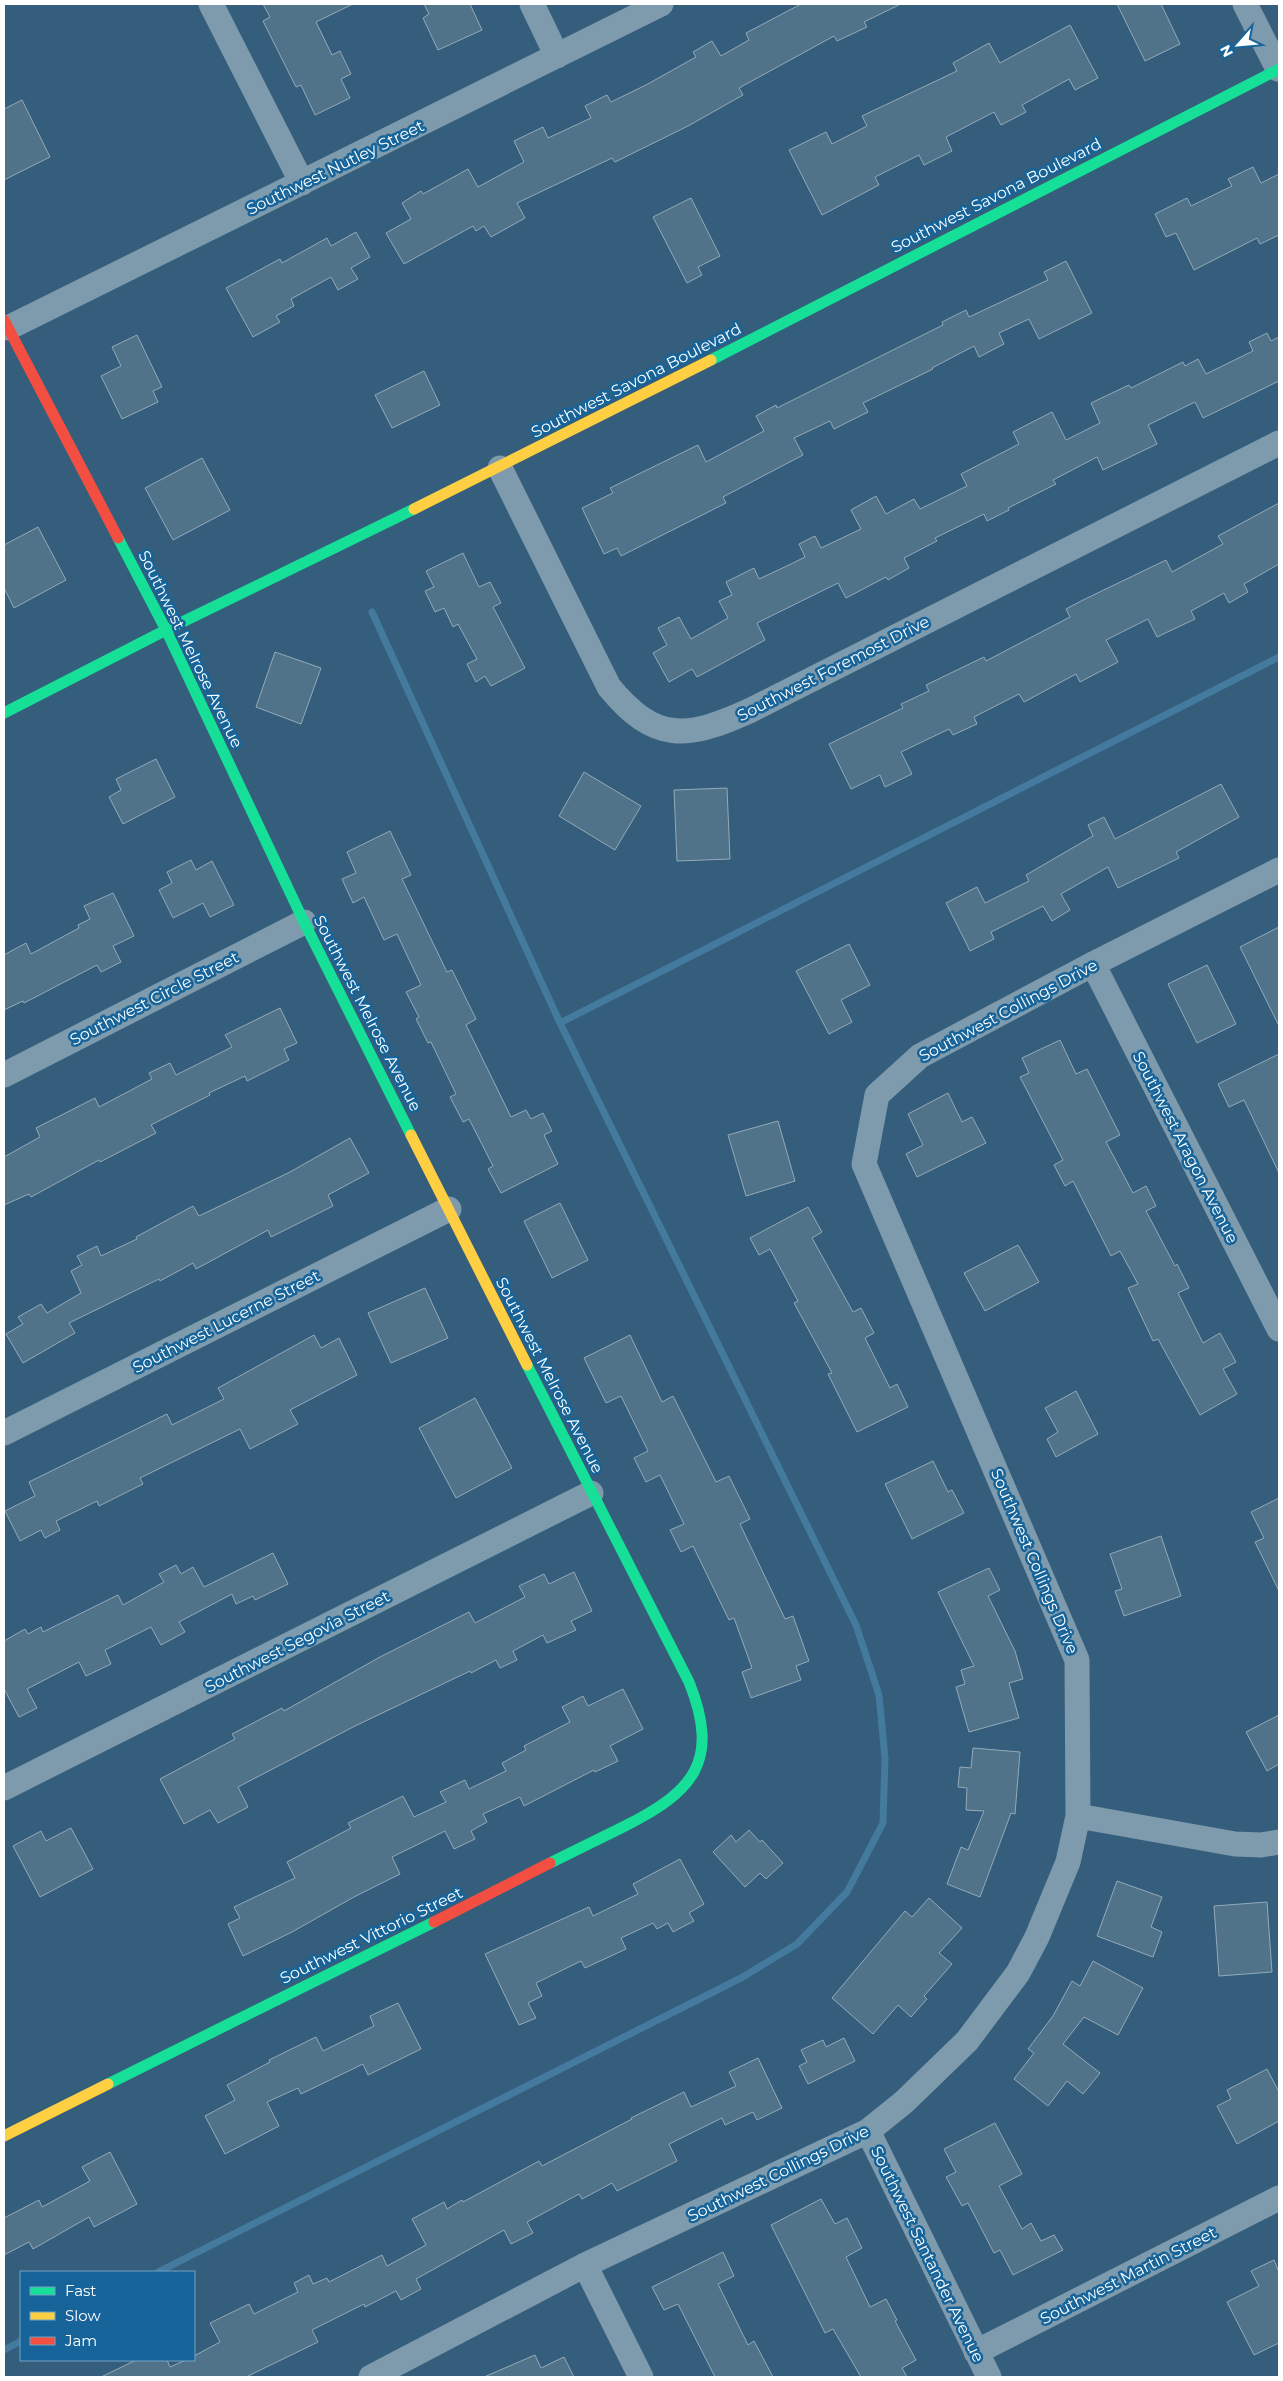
<svg xmlns="http://www.w3.org/2000/svg" width="1283" height="2381" font-family="Montserrat,sans-serif">
<style>
.lines{fill:none;stroke-linecap:round;stroke-linejoin:round}
.stream{stroke:#457a9f;stroke-width:7}
.building{fill:#51738a;stroke:#93aaba}
.street{stroke:#7e9aad;stroke-width:25}
.fast{stroke:#16e098;stroke-width:11}
.slow{stroke:#ffcf43;stroke-width:11}
.jam{stroke:#f24e42;stroke-width:11}
.labels{text-anchor:middle;stroke-width:5;stroke-linejoin:round;paint-order:stroke}
.street-label{font-size:16px;fill:#fff;stroke:#166499}
</style>
<rect width="100%" height="100%" fill="#345e7b"/>
<g class="lines">
<path class="stream" d="M 560,1023 L 1279,657
M 158,2272 L 741,1978 L 797,1944 L 847,1892 L 883,1823 L 885,1758 L 879,1695 L 856,1625 L 560,1023 L 372,612
M 4,2350 L 21,2341"/>
</g>
<path class="building" d="M 263,4 L 353,4 L 316,22 L 332,55 L 340,51 L 351,74 L 341,79 L 350,98 L 315,115 L 301,85 L 296,87 L 263,21 L 270,17 Z
M 424,4 L 470,4 L 482,30 L 438,50 L 423,18 L 429,14 Z
M 801,4 L 901,4 L 864,22 L 867,27 L 837,41 L 834,36 L 739,88 L 743,95 L 688,126 L 615,162 L 612,158 L 517,203 L 525,218 L 491,237 L 484,226 L 476,231 L 473,226 L 404,264 L 386,233 L 411,219 L 402,203 L 421,191 L 423,194 L 468,169 L 478,187 L 524,162 L 514,141 L 543,127 L 548,138 L 591,118 L 585,106 L 607,95 L 611,102 L 646,85 L 696,57 L 693,52 L 712,41 L 721,56 L 749,40 L 746,33 Z
M 1117,4 L 1161,4 L 1180,44 L 1145,61 Z
M 1070,25 L 1098,78 L 1075,90 L 1069,79 L 1022,105 L 1026,112 L 1001,125 L 994,112 L 946,137 L 952,151 L 924,165 L 919,155 L 875,177 L 879,185 L 822,215 L 789,150 L 826,132 L 832,144 L 867,126 L 862,116 L 957,71 L 953,63 L 989,43 L 1000,63 Z
M 22,100 L 50,157 L 4,180 L 4,109 Z
M 1253,167 L 1261,183 L 1279,174 L 1279,235 L 1260,244 L 1257,238 L 1194,270 L 1176,233 L 1166,237 L 1155,214 L 1187,198 L 1191,206 L 1232,186 L 1228,179 Z
M 691,198 L 720,256 L 698,267 L 702,275 L 687,283 L 653,217 Z
M 356,232 L 370,257 L 351,268 L 358,279 L 338,290 L 331,277 L 291,299 L 294,306 L 276,316 L 280,322 L 253,337 L 226,288 L 280,259 L 282,263 L 327,238 L 331,246 Z
M 1066,261 L 1092,313 L 1039,339 L 1029,319 L 999,333 L 1004,344 L 979,357 L 974,346 L 932,368 L 933,369 L 863,403 L 868,412 L 834,429 L 830,421 L 794,438 L 803,455 L 723,497 L 726,503 L 621,556 L 617,548 L 604,554 L 582,508 L 613,493 L 610,488 L 698,445 L 706,462 L 764,431 L 756,416 L 776,405 L 777,408 L 943,325 L 942,322 L 966,310 L 969,317 L 1048,280 L 1044,272 Z
M 1267,333 L 1271,341 L 1279,337 L 1279,381 L 1203,418 L 1195,402 L 1148,425 L 1157,444 L 1103,470 L 1097,457 L 1053,480 L 1056,484 L 1008,508 L 1009,510 L 987,521 L 984,514 L 935,538 L 937,541 L 904,558 L 909,568 L 888,580 L 886,577 L 846,598 L 838,583 L 757,623 L 765,640 L 697,677 L 692,669 L 669,682 L 653,653 L 667,645 L 658,628 L 679,617 L 691,639 L 728,618 L 719,601 L 732,595 L 726,582 L 754,568 L 759,579 L 791,564 L 805,557 L 799,544 L 815,536 L 821,548 L 861,529 L 851,510 L 876,496 L 886,514 L 914,499 L 920,509 L 967,486 L 961,474 L 1019,444 L 1013,432 L 1052,412 L 1066,440 L 1100,423 L 1091,403 L 1129,385 L 1131,388 L 1183,362 L 1185,366 L 1198,359 L 1206,374 L 1253,351 L 1249,342 Z
M 137,335 L 162,387 L 153,391 L 158,402 L 122,419 L 101,376 L 121,366 L 112,347 Z
M 424,371 L 440,405 L 392,428 L 375,395 Z
M 202,458 L 230,510 L 173,540 L 145,488 Z
M 1279,503 L 1279,564 L 1244,584 L 1248,592 L 1229,603 L 1224,593 L 1191,611 L 1195,619 L 1157,637 L 1148,619 L 1106,640 L 1118,662 L 1080,682 L 1076,674 L 1024,702 L 1019,694 L 974,717 L 977,724 L 953,735 L 949,729 L 901,752 L 912,774 L 885,787 L 880,775 L 851,789 L 829,744 L 903,708 L 901,704 L 929,691 L 926,685 L 984,657 L 986,661 L 1070,617 L 1066,609 L 1083,600 L 1166,560 L 1172,572 L 1223,544 L 1218,536 Z
M 38,527 L 66,580 L 14,608 L 4,588 L 4,545 Z
M 463,553 L 479,587 L 490,582 L 501,603 L 493,607 L 525,668 L 491,686 L 485,676 L 476,682 L 467,664 L 477,659 L 458,624 L 453,627 L 444,608 L 435,612 L 425,591 L 434,587 L 426,571 Z
M 275,652 L 321,668 L 301,724 L 256,707 Z
M 156,759 L 175,797 L 123,824 L 109,797 L 121,790 L 116,779 Z
M 584,772 L 641,806 L 615,850 L 559,816 Z
M 1221,784 L 1239,817 L 1176,852 L 1179,858 L 1118,888 L 1108,867 L 1061,894 L 1070,910 L 1052,921 L 1043,906 L 991,932 L 994,939 L 970,951 L 946,903 L 977,887 L 985,903 L 1029,881 L 1026,875 L 1093,836 L 1088,825 L 1104,817 L 1115,839 Z
M 727,788 L 730,859 L 677,861 L 674,790 Z
M 390,831 L 411,875 L 402,879 L 447,972 L 452,970 L 476,1019 L 466,1025 L 511,1117 L 526,1110 L 531,1119 L 543,1113 L 552,1131 L 544,1135 L 558,1164 L 501,1193 L 488,1169 L 493,1166 L 469,1119 L 463,1122 L 450,1097 L 456,1094 L 431,1042 L 428,1043 L 416,1019 L 419,1017 L 406,992 L 421,985 L 397,934 L 384,940 L 364,897 L 353,903 L 342,879 L 356,873 L 347,852 Z
M 191,860 L 196,870 L 212,861 L 234,905 L 210,917 L 203,903 L 173,918 L 159,890 L 172,883 L 167,872 Z
M 113,893 L 134,936 L 113,946 L 121,962 L 101,972 L 97,965 L 24,1003 L 23,1001 L 4,1010 L 4,955 L 26,943 L 31,954 L 79,928 L 78,925 L 90,919 L 84,906 Z
M 1279,927 L 1279,1026 L 1240,947 Z
M 849,944 L 870,985 L 841,1000 L 852,1022 L 829,1034 L 796,971 Z
M 1207,965 L 1236,1024 L 1197,1043 L 1168,984 Z
M 280,1008 L 297,1043 L 284,1049 L 289,1060 L 247,1081 L 245,1076 L 209,1093 L 210,1095 L 151,1125 L 156,1133 L 100,1162 L 99,1160 L 31,1197 L 29,1194 L 4,1205 L 4,1157 L 40,1137 L 36,1128 L 95,1098 L 99,1107 L 152,1079 L 149,1073 L 170,1063 L 176,1075 L 232,1047 L 225,1035 Z
M 1060,1040 L 1076,1074 L 1087,1069 L 1120,1135 L 1106,1142 L 1133,1193 L 1146,1186 L 1156,1206 L 1146,1211 L 1175,1266 L 1177,1264 L 1189,1288 L 1178,1293 L 1203,1343 L 1220,1333 L 1236,1362 L 1223,1369 L 1237,1394 L 1200,1415 L 1158,1339 L 1153,1341 L 1128,1288 L 1138,1284 L 1120,1251 L 1111,1256 L 1073,1181 L 1065,1186 L 1054,1165 L 1063,1160 L 1020,1077 L 1029,1073 L 1022,1058 Z
M 1279,1054 L 1279,1173 L 1244,1100 L 1229,1107 L 1218,1084 Z
M 948,1093 L 962,1122 L 972,1117 L 986,1143 L 917,1177 L 906,1154 L 923,1145 L 908,1114 Z
M 778,1121 L 795,1181 L 746,1196 L 728,1135 Z
M 350,1138 L 369,1173 L 328,1195 L 333,1206 L 271,1237 L 268,1230 L 196,1269 L 193,1263 L 160,1281 L 159,1279 L 69,1323 L 75,1333 L 23,1363 L 6,1334 L 23,1324 L 18,1317 L 41,1304 L 47,1313 L 81,1293 L 71,1271 L 82,1265 L 77,1256 L 97,1246 L 101,1256 L 137,1239 L 136,1237 L 193,1206 L 199,1216 L 290,1172 Z
M 560,1203 L 588,1260 L 552,1278 L 524,1221 Z
M 808,1207 L 822,1232 L 812,1238 L 853,1312 L 861,1308 L 874,1333 L 865,1338 L 890,1388 L 897,1384 L 908,1407 L 857,1432 L 828,1374 L 832,1373 L 794,1303 L 798,1301 L 770,1249 L 759,1255 L 750,1238 Z
M 1018,1245 L 1039,1282 L 985,1311 L 964,1273 Z
M 425,1288 L 448,1338 L 391,1363 L 368,1313 Z
M 314,1335 L 321,1348 L 339,1338 L 357,1375 L 290,1410 L 298,1424 L 250,1449 L 240,1429 L 140,1478 L 143,1484 L 99,1506 L 97,1501 L 56,1521 L 60,1530 L 45,1538 L 41,1530 L 20,1541 L 5,1511 L 35,1496 L 29,1482 L 167,1414 L 172,1425 L 224,1399 L 218,1388 Z
M 630,1335 L 662,1402 L 673,1396 L 716,1482 L 729,1476 L 750,1519 L 740,1524 L 785,1619 L 793,1616 L 809,1661 L 796,1666 L 801,1680 L 751,1698 L 742,1672 L 752,1668 L 734,1618 L 729,1620 L 693,1546 L 681,1552 L 670,1530 L 684,1524 L 660,1475 L 646,1482 L 634,1458 L 648,1451 L 621,1396 L 606,1403 L 584,1358 Z
M 1076,1391 L 1098,1434 L 1056,1457 L 1047,1439 L 1058,1432 L 1045,1408 Z
M 475,1398 L 512,1468 L 456,1498 L 419,1428 Z
M 933,1461 L 948,1492 L 952,1490 L 964,1513 L 912,1539 L 885,1484 Z
M 1279,1498 L 1279,1591 L 1255,1542 L 1264,1538 L 1251,1512 Z
M 1161,1536 L 1181,1596 L 1124,1616 L 1115,1591 L 1122,1589 L 1110,1554 Z
M 273,1553 L 288,1584 L 255,1600 L 253,1596 L 236,1604 L 232,1594 L 179,1622 L 185,1632 L 161,1645 L 151,1627 L 105,1650 L 111,1664 L 86,1676 L 79,1662 L 27,1689 L 37,1708 L 19,1717 L 4,1689 L 4,1641 L 25,1629 L 28,1634 L 41,1627 L 43,1632 L 118,1595 L 123,1605 L 164,1582 L 159,1574 L 176,1565 L 181,1574 L 193,1567 L 204,1587 Z
M 989,1568 L 1000,1590 L 988,1596 L 1015,1651 L 1023,1679 L 1009,1683 L 1019,1718 L 969,1732 L 956,1687 L 965,1684 L 961,1670 L 974,1666 L 938,1592 Z
M 574,1572 L 592,1611 L 571,1621 L 576,1630 L 547,1643 L 543,1635 L 513,1651 L 517,1660 L 500,1668 L 496,1660 L 471,1673 L 470,1671 L 353,1727 L 238,1787 L 248,1807 L 218,1823 L 210,1810 L 184,1824 L 160,1779 L 235,1739 L 232,1734 L 282,1708 L 284,1711 L 380,1657 L 469,1612 L 475,1623 L 525,1597 L 519,1586 L 544,1574 L 549,1584 Z
M 623,1689 L 643,1729 L 610,1746 L 618,1761 L 595,1772 L 594,1770 L 524,1806 L 520,1797 L 483,1814 L 487,1822 L 471,1831 L 475,1839 L 454,1849 L 445,1831 L 392,1857 L 400,1874 L 354,1897 L 292,1932 L 243,1956 L 228,1924 L 240,1918 L 234,1907 L 295,1878 L 287,1862 L 351,1828 L 348,1823 L 403,1796 L 414,1817 L 446,1802 L 440,1792 L 465,1780 L 469,1789 L 506,1771 L 502,1763 L 526,1750 L 524,1746 L 570,1722 L 562,1707 L 583,1696 L 588,1706 Z
M 1279,1715 L 1279,1764 L 1267,1771 L 1246,1732 Z
M 973,1748 L 1020,1752 L 1015,1814 L 1011,1813 L 980,1897 L 947,1884 L 961,1847 L 968,1850 L 984,1811 L 966,1810 L 967,1788 L 958,1787 L 960,1767 L 971,1768 Z
M 71,1828 L 93,1869 L 40,1897 L 13,1846 L 41,1831 L 46,1841 Z
M 749,1830 L 760,1842 L 762,1840 L 783,1863 L 766,1879 L 760,1873 L 745,1887 L 713,1852 L 731,1835 L 736,1842 Z
M 680,1859 L 704,1904 L 689,1913 L 694,1921 L 673,1932 L 668,1923 L 657,1929 L 653,1923 L 621,1938 L 626,1949 L 585,1968 L 581,1961 L 536,1983 L 542,1996 L 528,2003 L 536,2018 L 519,2025 L 485,1954 L 589,1907 L 593,1916 L 638,1894 L 633,1884 Z
M 1117,1881 L 1162,1897 L 1151,1927 L 1162,1932 L 1153,1957 L 1097,1936 Z
M 929,1898 L 962,1928 L 939,1953 L 952,1964 L 924,1996 L 927,1999 L 911,2017 L 898,2005 L 873,2034 L 832,1998 L 905,1911 L 912,1917 Z
M 1267,1902 L 1272,1972 L 1219,1976 L 1214,1906 Z
M 1093,1961 L 1143,1988 L 1118,2035 L 1084,2017 L 1063,2044 L 1100,2073 L 1083,2094 L 1067,2081 L 1048,2106 L 1014,2079 L 1034,2053 L 1028,2049 L 1053,2016 L 1072,1981 L 1080,1986 Z
M 398,2003 L 421,2049 L 368,2075 L 363,2064 L 301,2094 L 298,2088 L 267,2102 L 279,2126 L 225,2154 L 205,2116 L 235,2100 L 227,2085 L 270,2062 L 269,2060 L 316,2037 L 323,2051 L 374,2026 L 370,2016 Z
M 844,2038 L 855,2061 L 808,2084 L 799,2066 L 807,2062 L 801,2050 L 823,2040 L 826,2047 Z
M 758,2058 L 782,2108 L 757,2120 L 753,2112 L 725,2125 L 722,2118 L 669,2144 L 677,2161 L 617,2191 L 612,2183 L 582,2199 L 579,2194 L 527,2222 L 533,2233 L 511,2244 L 504,2230 L 416,2279 L 421,2289 L 401,2300 L 396,2291 L 365,2307 L 364,2304 L 312,2330 L 318,2342 L 246,2377 L 101,2377 L 136,2360 L 167,2360 L 170,2367 L 186,2360 L 194,2360 L 194,2356 L 220,2342 L 210,2323 L 249,2304 L 254,2314 L 298,2292 L 294,2283 L 309,2275 L 313,2284 L 327,2278 L 329,2282 L 382,2255 L 387,2266 L 426,2245 L 412,2219 L 444,2202 L 447,2209 L 462,2200 L 463,2202 L 539,2161 L 542,2166 L 632,2119 L 631,2118 L 684,2092 L 691,2107 L 736,2086 L 729,2072 Z
M 1267,2069 L 1279,2092 L 1279,2121 L 1237,2144 L 1217,2106 L 1231,2099 L 1227,2090 Z
M 995,2123 L 1022,2174 L 999,2186 L 1022,2229 L 1031,2223 L 1041,2241 L 1054,2235 L 1063,2250 L 1013,2275 L 1000,2250 L 994,2253 L 968,2203 L 962,2206 L 946,2177 L 956,2172 L 944,2149 Z
M 110,2152 L 137,2204 L 94,2227 L 89,2217 L 33,2249 L 29,2242 L 4,2255 L 4,2218 L 39,2200 L 42,2207 L 90,2181 L 82,2167 Z
M 821,2199 L 835,2224 L 847,2218 L 862,2248 L 846,2257 L 870,2307 L 886,2299 L 897,2320 L 895,2321 L 916,2360 L 902,2368 L 907,2377 L 861,2377 L 833,2329 L 825,2333 L 771,2225 Z
M 723,2252 L 734,2276 L 718,2284 L 748,2345 L 754,2341 L 773,2377 L 715,2377 L 678,2304 L 664,2310 L 652,2287 Z
M 1274,2260 L 1279,2272 L 1279,2343 L 1254,2355 L 1227,2302 L 1259,2286 L 1251,2271 Z
M 535,2355 L 541,2368 L 564,2357 L 574,2377 L 484,2377 Z"/>
<g class="lines">
<path class="street" d="M 211,4 L 302,183
M 532,4 L 557,56
M 1245,4 L 1278,69
M 8,328 L 661,4
M 500,468 L 609,687 C 655,743 687,739 749,711 L 1279,443
M 1093,964 L 1279,1329
M 4,1075 L 304,922
M 4,1433 L 449,1209
M 4,1788 L 591,1493
M 1078,1816 L 1235,1844 L 1261,1845 L 1279,1842
M 868,2131 L 989,2377
M 585,2265 L 641,2377
M 976,2352 L 1279,2198
M 371,2377 L 585,2265 L 868,2131 L 904,2102 L 967,2041 L 1018,1973 L 1037,1937 L 1068,1862 L 1078,1816 L 1077,1660 L 864,1164 L 877,1095 L 920,1056 L 1093,964 L 1279,870"/>
<path class="fast" d="M 711,360 L 1279,69
M 118,538 L 166,630 L 304,922 L 411,1135
M 4,713 L 166,630 L 414,509
M 527,1365 L 689,1682 C 721,1762 693,1792 623,1827 C 599,1839 574,1851 550,1863
M 108,2084 L 434,1922"/>
<path class="slow" d="M 414,509 L 711,360
M 411,1135 L 527,1365
M 4,2136 L 108,2084"/>
<path class="jam" d="M 4,320 L 118,538
M 434,1922 L 550,1863"/>
</g>
<g class="labels">
<g class="street-label">
<text transform="translate(335 167) rotate(-26)" y="6">Southwest Nutley Street</text>
<text transform="translate(996 195) rotate(-27)" y="6">Southwest Savona Boulevard</text>
<text transform="translate(636 380) rotate(-27)" y="6">Southwest Savona Boulevard</text>
<text transform="translate(191 649) rotate(64)" y="6">Southwest Melrose Avenue</text>
<text transform="translate(833 668) rotate(-27)" y="6">Southwest Foremost Drive</text>
<text transform="translate(154 998) rotate(-27)" y="6">Southwest Circle Street</text>
<text transform="translate(1008 1010) rotate(-28)" y="6">Southwest Collings Drive</text>
<text transform="translate(368 1013) rotate(63)" y="6">Southwest Melrose Avenue</text>
<text transform="translate(1186 1147) rotate(63)" y="6">Southwest Aragon Avenue</text>
<text transform="translate(226 1321) rotate(-27)" y="6">Southwest Lucerne Street</text>
<text transform="translate(550 1375) rotate(63)" y="6">Southwest Melrose Avenue</text>
<text transform="translate(1035 1561) rotate(67)" y="6">Southwest Collings Drive</text>
<text transform="translate(297 1641) rotate(-27)" y="6">Southwest Segovia Street</text>
<text transform="translate(371 1935) rotate(-26)" y="6">Southwest Vittorio Street</text>
<text transform="translate(778 2173) rotate(-26)" y="6">Southwest Collings Drive</text>
<text transform="translate(928 2254) rotate(64)" y="6">Southwest Santander Avenue</text>
<text transform="translate(1128 2275) rotate(-27)" y="6">Southwest Martin Street</text>
</g>
</g>
<rect width="1283" height="2381" fill="none" stroke="#ffffff" stroke-width="10"/>
<rect x="20" y="2271" width="175" height="90" fill="#166499" stroke="#73a2c2"/>
<rect x="30" y="2287" width="25" height="8" fill="#16e098" stroke="#73a2c2"/>
<text x="65" y="2296" font-size="15" fill="#ffffff">Fast</text>
<rect x="30" y="2312" width="25" height="8" fill="#ffcf43" stroke="#73a2c2"/>
<text x="65" y="2321" font-size="15" fill="#ffffff">Slow</text>
<rect x="30" y="2337" width="25" height="8" fill="#f24e42" stroke="#73a2c2"/>
<text x="65" y="2346" font-size="15" fill="#ffffff">Jam</text>
<g transform="translate(1238 45) rotate(243)" stroke="#166499" stroke-width="4" paint-order="stroke">
<path d="M0-4L9 19L0 12L-9 19Z" fill="#ffffff"/>
<text y="-8" font-size="14" font-weight="bold" text-anchor="middle" fill="#ffffff">N</text>
</g>
</svg>
